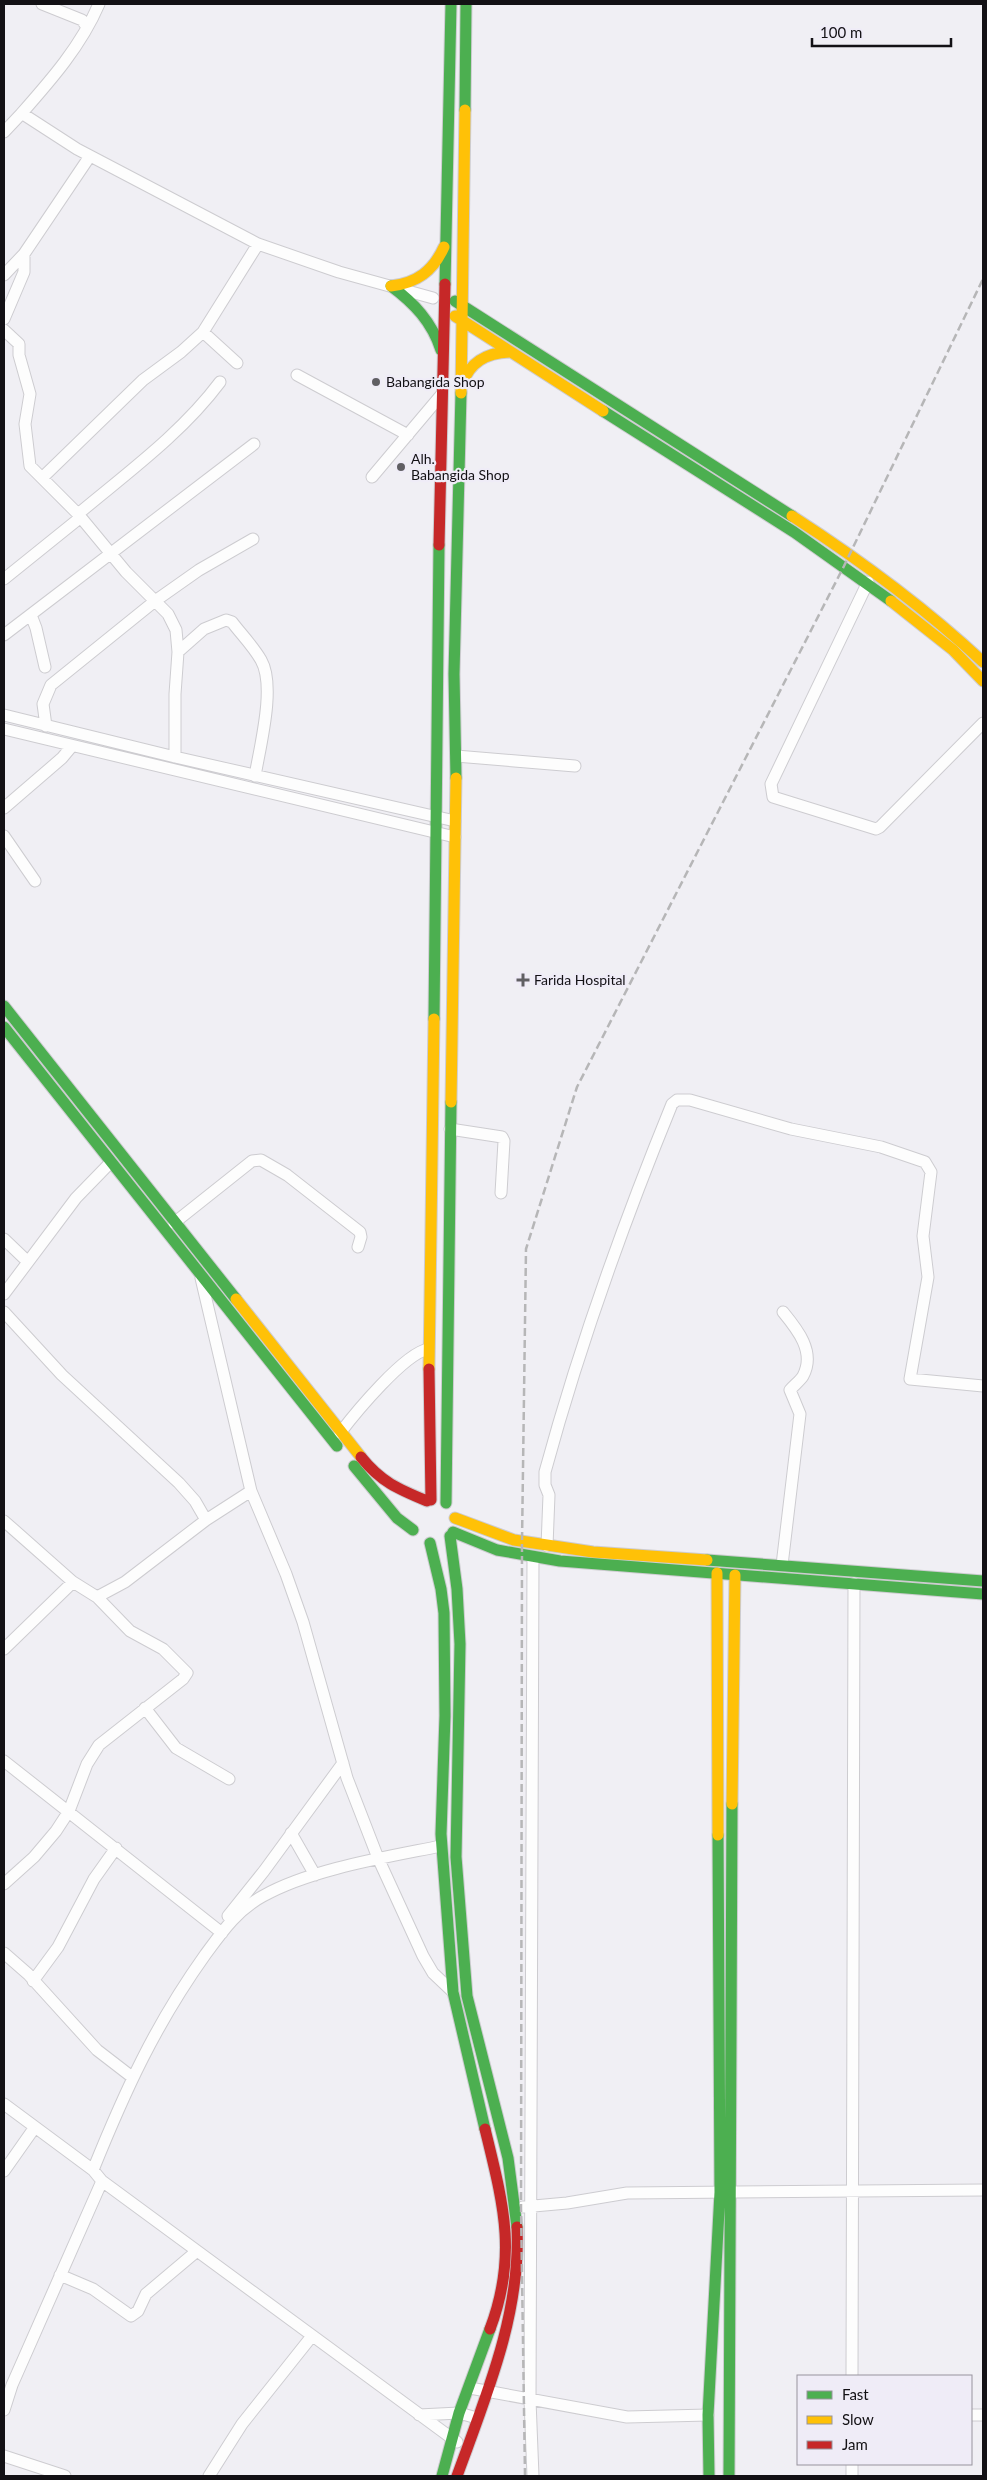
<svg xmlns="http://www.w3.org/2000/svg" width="987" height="2480" font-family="Lato,sans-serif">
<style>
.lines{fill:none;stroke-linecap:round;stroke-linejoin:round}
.street-casing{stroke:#cdccd0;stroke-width:13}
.fast-casing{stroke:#cdccd0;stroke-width:13}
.slow-casing{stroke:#cdccd0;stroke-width:13}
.jam-casing{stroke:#cdccd0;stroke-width:13}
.street{stroke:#fdfdfd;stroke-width:11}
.fast{stroke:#4caf50;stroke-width:11}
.slow{stroke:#ffc107;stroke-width:11}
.jam{stroke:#c62828;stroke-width:11}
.rail{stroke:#b6b6b7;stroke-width:2.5;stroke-dasharray:8 4;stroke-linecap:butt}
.poi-dot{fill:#605f63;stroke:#efecf7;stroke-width:2}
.labels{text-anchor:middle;stroke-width:4.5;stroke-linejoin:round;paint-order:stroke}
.poi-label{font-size:14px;fill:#131115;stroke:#efecf7;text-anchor:start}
</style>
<rect width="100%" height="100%" fill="#f0eff4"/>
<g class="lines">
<g class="street-casing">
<path id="street" d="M 42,4 L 82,20 L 87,27
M 21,114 C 51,80 81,46 99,4
M 4,132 L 21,114 L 26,116 L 77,149 L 258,244 L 339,272 L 433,298
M 4,275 L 24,254 L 90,156
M 4,319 L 24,272 L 24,254
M 4,330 L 19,344 L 19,355 L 30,394 L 25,424 L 30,466 L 78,514 L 126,572 L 168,614 L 176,630 L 178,652 L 175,694 L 175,757
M 203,332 L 237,363
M 297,375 L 408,435
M 372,477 L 442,394
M 42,478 L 143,380 L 181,352 L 203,332 L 258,244
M 78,514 C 127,473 182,433 220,382
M 4,579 L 81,517
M 868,582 L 771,784 L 773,797 L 876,829 L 880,827 L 983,723
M 31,615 L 36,628 L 45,667
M 4,635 L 254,444
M 178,652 L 204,629 L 226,620 L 232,622 C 241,634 253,646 261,660 C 276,686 260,746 255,776
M 4,715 L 175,757 L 455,821
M 46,726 L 43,704 L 51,685 L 155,601 L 199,570 L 253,539
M 4,729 L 455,837
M 456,756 L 575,766
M 4,808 L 62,758 L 72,746
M 4,836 L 35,881
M 450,1129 L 502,1137 L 504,1141 L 501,1193
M 174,1223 L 252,1161 L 261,1160 L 287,1175 L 360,1232 L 361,1237 L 358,1247
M 4,1239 L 28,1262
M 201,1278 L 251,1491 L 286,1574 L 303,1622 L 347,1778 L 378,1858 L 423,1956 L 433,1973 L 453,1992
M 4,1294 L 76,1198 L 111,1162
M 4,1312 L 62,1375 L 179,1483 L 195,1501 L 206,1520
M 340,1433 C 356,1412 404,1354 428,1349
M 4,1521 L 73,1582 L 97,1597 L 130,1631 L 163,1649 L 187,1673 L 183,1679 L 99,1745 L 87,1764 L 69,1811 L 56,1831 L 34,1857 L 4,1884
M 547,1546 L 549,1495 L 545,1485 L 545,1472 C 579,1347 623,1224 672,1104 L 677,1100 L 690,1100 L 791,1129 L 881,1147 L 925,1162 L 931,1172 L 923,1236 L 928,1277 L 910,1379 L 983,1386
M 533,1557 L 530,2400 L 533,2476
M 782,1565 L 800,1414 L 790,1390 C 794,1385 800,1381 803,1376 C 816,1352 797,1329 783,1312
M 97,1597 L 125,1582 L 206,1520 L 251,1491
M 4,1649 L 73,1582
M 145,1708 L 176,1748 L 229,1779
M 4,1761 L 222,1933
M 291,1833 L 315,1875
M 228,1916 L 264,1871 L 343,1763
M 4,1953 L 28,1974 L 97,2050 L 132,2077
M 33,1981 L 58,1947 L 94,1879 L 116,1848
M 4,2104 L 93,2170 L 102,2181 L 457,2442
M 93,2170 C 125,2091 155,2025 205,1955 C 222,1932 237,1910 263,1896 C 311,1869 387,1857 441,1846
M 4,2171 L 35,2127
M 523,2207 L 567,2203 L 627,2193 L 983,2190
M 60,2275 L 93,2289 L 131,2316 L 138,2311 L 146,2294 L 197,2251
M 852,2376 L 854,1583
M 470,2388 L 627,2417 L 708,2415
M 4,2410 L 12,2385 L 102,2181
M 419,2415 L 459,2413 L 477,2418
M 971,2415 L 983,2415
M 4,2456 L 65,2476
M 209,2476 L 242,2424 L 312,2336
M 852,2476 L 852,2464"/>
</g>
<g class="fast-casing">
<path id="fast" d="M 465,110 L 466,4
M 445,284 L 451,4
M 391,286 C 414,303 432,322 441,350
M 455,301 L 792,516
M 603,411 L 794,532 L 891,601
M 456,778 L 454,674 L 461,393
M 4,1006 L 236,1299
M 434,1019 L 439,545
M 4,1027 L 337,1446
M 354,1466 L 397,1518 L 413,1530
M 446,1503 L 451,1102
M 453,1532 L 497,1550 L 560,1561 L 983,1594
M 450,1536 L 457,1589 L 460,1644 L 456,1857 L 467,1996 L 508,2158 L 517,2227
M 430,1543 L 441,1589 L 444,1613 L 445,1716 L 441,1834 L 453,1992 L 485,2129
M 707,1560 L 983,1581
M 442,2476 L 459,2413 L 490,2329
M 709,2476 L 708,2415 L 720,2192 L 718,1835
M 729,2476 L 732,1804"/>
</g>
<g class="slow-casing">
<path id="slow" d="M 391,286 C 417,283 433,271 444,247
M 455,316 L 603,411
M 462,384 C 470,362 486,353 509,352
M 461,393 L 465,110
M 792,516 C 860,560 924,607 983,662
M 891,601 L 953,650 L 983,681
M 451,1102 L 456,778
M 236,1299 L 361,1457
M 429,1369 L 434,1019
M 455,1518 L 514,1540 L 593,1552 L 707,1560
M 717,1573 L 718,1835
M 732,1804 L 735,1575"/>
</g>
<g class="jam-casing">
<path id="jam" d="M 439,545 L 445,284
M 429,1369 L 431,1500
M 361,1457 C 381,1482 398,1489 427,1501
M 485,2129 C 503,2203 518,2255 490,2329
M 457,2476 C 486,2396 521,2314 517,2227"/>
</g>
<use href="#street" class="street"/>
<use href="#fast" class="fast"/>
<use href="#slow" class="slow"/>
<use href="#jam" class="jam"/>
<path class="rail" d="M 525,2476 L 521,2207 L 522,1542 L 526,1249 L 577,1087 L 844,566 L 983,279"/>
</g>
<g class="poi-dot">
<circle cx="376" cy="382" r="5"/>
<circle cx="401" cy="467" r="5"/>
<path d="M520.5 972.5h5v5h5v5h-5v5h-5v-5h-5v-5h5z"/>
</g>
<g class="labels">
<g class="poi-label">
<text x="386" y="387">Babangida Shop</text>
<text x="411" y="464">Alh.<tspan x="411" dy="16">Babangida Shop</tspan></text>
<text x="534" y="985">Farida Hospital</text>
</g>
</g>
<rect width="987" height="2480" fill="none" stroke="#131115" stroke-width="10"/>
<rect x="797" y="2375" width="175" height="90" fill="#efecf7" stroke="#97949d"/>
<rect x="807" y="2391" width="25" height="8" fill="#4caf50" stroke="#97949d"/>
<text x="842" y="2400" font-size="15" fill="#131115">Fast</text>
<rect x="807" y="2416" width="25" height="8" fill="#ffc107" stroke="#97949d"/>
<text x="842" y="2425" font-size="15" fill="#131115">Slow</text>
<rect x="807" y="2441" width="25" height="8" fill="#c62828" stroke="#97949d"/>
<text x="842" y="2450" font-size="15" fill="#131115">Jam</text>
<path d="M812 38v8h139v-8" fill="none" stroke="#131115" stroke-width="2.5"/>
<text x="820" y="38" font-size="15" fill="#131115" stroke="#efecf7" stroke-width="4" paint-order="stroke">100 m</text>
</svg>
